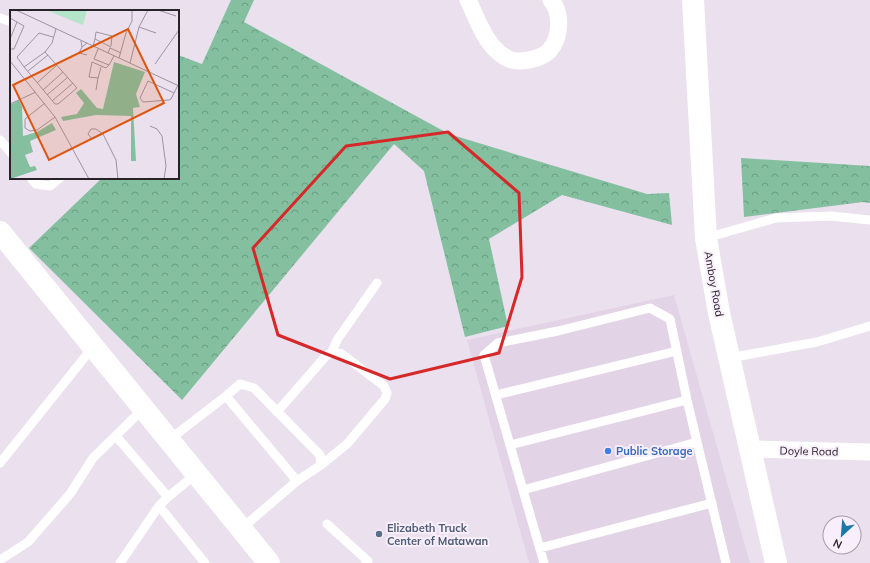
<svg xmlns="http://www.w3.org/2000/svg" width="870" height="563" font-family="Mulish,sans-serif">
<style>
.built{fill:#e3d3e6}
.forest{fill:url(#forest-crowns)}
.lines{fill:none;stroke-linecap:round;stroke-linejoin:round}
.lane{stroke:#fff;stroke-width:9}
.street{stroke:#fff;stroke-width:17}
.secondary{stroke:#fff;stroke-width:22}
.primary{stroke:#fff;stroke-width:22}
.marked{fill:none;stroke:#d62828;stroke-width:3;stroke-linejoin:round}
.shop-dot{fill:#3f7fe0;stroke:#f9eefb;stroke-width:1.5}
.service-dot{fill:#5c6f8a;stroke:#f9eefb;stroke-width:1.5}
.labels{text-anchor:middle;stroke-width:4;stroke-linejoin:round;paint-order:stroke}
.street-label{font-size:11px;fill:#272328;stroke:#f9eefb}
.shop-label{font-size:11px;font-weight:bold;fill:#366cbe;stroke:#f9eefb;text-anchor:start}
.service-label{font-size:11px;font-weight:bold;fill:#4e5e75;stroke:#f9eefb;text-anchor:start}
.inset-road{fill:none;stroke:#9d949f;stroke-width:1}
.view{fill:#de560d;fill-opacity:0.15;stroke:#de560d;stroke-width:2}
.inset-edge{fill:none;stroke:#272328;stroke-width:2}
</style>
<defs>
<pattern id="forest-crowns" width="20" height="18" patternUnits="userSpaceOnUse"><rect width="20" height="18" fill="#84c0a0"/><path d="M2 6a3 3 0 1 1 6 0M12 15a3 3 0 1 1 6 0" fill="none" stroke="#6c9c82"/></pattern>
</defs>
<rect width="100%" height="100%" fill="#ebe0ee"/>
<path class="built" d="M 674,295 L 750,563 L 529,563 L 467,340 Z"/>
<path class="forest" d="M 231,0 L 254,0 L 244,22 L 449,134 L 647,194 L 669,193 L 672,225 L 562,195 L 489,239 L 508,326 L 465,337 L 424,171 L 394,144 L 182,400 L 29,248 L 102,178 L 178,178 L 178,55 L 202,64 Z
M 741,158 L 870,166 L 870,203 L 863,202 L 744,217 Z"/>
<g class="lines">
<path class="lane" d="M 0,18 L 11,22
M 0,140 L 11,153
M 31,178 L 36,184 L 50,186 L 60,178
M 706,238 L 776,218 L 831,216 L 870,220
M 332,352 L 337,340 L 377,283
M 729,358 L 817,342 L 870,326
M 496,395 L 677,351
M 226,396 L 240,384 L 254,388 L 320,455 L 321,465 L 297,481
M 277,412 L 325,357 L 332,352 L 342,354 L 384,386 L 387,393 L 385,399 L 347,444 L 321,465
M 116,436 L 168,497 L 196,474
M 169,440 L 226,396 L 297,481 L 241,529
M 510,445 L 687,400
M 0,463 L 93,347
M 523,490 L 697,442
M 168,497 L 159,506 L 205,563
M 327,524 L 368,561 L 366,563
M 540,548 L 712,503
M 0,560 L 28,542 L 70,494 L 93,458 L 144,408
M 120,563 L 159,506
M 544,563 L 484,355 L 498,343 L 558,331 L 650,308 L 670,319 L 687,400 L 726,563"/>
<path class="street" d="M 468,0 C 476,16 482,35 494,48 C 498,52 504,57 509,59 C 519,64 541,59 549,51 C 561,38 562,13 551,0
M 749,449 L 870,452"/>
<path class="secondary" d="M 693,0 L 706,238 L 719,313 L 776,563"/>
<path class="primary" d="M 0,232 L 269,563"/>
</g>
<path class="marked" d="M 448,132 L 519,193 L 522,277 L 499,353 L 390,379 L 278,335 L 253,248 L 346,146 Z"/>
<circle class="shop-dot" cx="608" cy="451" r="4"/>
<circle class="service-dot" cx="379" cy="534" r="4"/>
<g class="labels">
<g class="street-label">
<text transform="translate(714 284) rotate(80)" y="4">Amboy Road</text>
<text transform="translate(809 451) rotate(1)" y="4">Doyle Road</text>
</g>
<g class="shop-label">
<text x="616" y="455">Public Storage</text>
</g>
<g class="service-label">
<text x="387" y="532">Elizabeth Truck<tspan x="387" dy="13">Center of Matawan</tspan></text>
</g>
</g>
<g transform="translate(10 10)">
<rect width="169" height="169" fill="#ebe0ee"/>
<path d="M 104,52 L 135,62 L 126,84 L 130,97 L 123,98 L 126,151 L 121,151 L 121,106 L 86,105 L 53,111 L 51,107 L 67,104 L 74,93 L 66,83 L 71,79 L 87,98 L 93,99 ZM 9,90 L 12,97 L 13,126 L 27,122 L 42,113 L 46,120 L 20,131 L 23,142 L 15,145 L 20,157 L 25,156 L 27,160 L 0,169 L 0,95 Z" fill="#84c0a0"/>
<path d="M 36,0 L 77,0 L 73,15 Z" fill="#b4e4c9"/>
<path class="inset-road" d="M 6,0 L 169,76M 148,0 L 166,6M 0,8 L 14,16 L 4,39 L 0,39M 129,17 L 138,0M 0,29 L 7,12M 85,29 L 86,22 L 102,26 L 101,36M 71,31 L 72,37 L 77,33M 83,36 L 85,29 L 101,37M 72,37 L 69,43 L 77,45M 88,39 L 84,49 L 99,55 L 104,46M 35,42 L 14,57 L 45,94 L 48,94 L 67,78 L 35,42 L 42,33 L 46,19M 98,43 L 100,38 L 111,43M 109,48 L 116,23 L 122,11 L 122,0M 0,51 L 45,107 L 79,169M 82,52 L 79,67 L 88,68 L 91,57M 82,52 L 96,58 L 99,55M 120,53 L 129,17 L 146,23M 145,54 L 169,20M 14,57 L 7,47 L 29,23 L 43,27M 18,61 L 38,45M 27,73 L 47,55M 33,80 L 53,62M 86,80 L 88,68M 164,83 L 138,71 L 130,88 L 133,92 L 159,90 L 161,89 L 168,75M 37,85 L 58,67M 42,91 L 63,73M 35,93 L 15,109 L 15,118 L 20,121 L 27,120 L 45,107M 0,94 L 26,82M 140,116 L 147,119 L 152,126 L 156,156 L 154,169M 81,119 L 86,119 L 93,124 L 82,129 L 78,124 ZM 93,124 L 106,150 L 108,169"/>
<path class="view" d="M 118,19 L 154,93 L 39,150 L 3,75 Z"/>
<rect width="169" height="169" class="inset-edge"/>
</g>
<g transform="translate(842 535) rotate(206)"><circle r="19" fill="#f9eefb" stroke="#a59da7"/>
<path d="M0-3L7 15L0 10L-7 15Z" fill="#1a79a6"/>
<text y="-6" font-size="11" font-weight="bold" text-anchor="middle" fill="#272328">N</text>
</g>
</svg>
